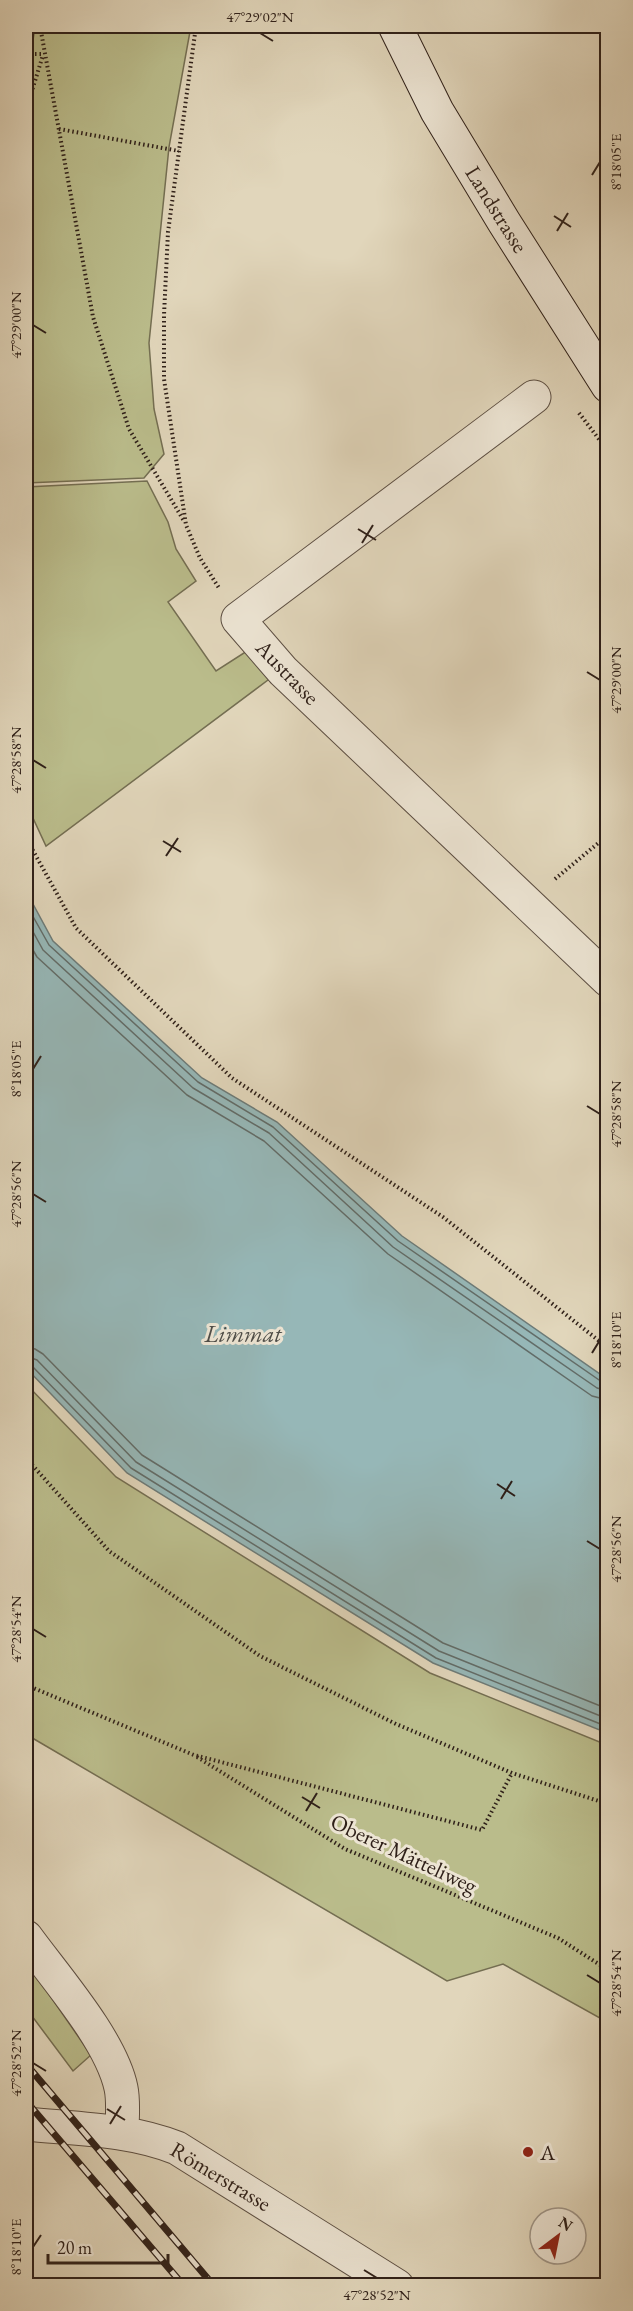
<svg xmlns="http://www.w3.org/2000/svg" width="633" height="2311" font-family="'EB Garamond',serif">
<style>
.green{fill:#babc8b;stroke:#746e52;stroke-width:1.5}
.water{fill:#96b7b7;stroke:#6d7b78;stroke-width:1.5}
.lines{fill:none;stroke-linecap:round;stroke-linejoin:round}
.shore{stroke:#626c68;stroke-width:1.5}
.street-casing{stroke:#5c4e42;stroke-width:35}
.secondary-casing{stroke:#2f2019;stroke-width:35}
.path{stroke:#2f2019;stroke-width:4;stroke-dasharray:1.5 3;stroke-linecap:butt}
.street{stroke:#ece4d3;stroke-width:33}
.secondary{stroke:#ece4d3;stroke-width:33}
.rail-casing{stroke:#2f2019;stroke-width:7}
.rail{stroke:#ece4d3;stroke-width:4.5;stroke-dasharray:14;stroke-linecap:butt}
.ticks{fill:none;stroke:#2f2019;stroke-width:2}
.poi-dot{fill:#8f2418;stroke:#ece4d3;stroke-width:2}
.labels{text-anchor:middle;stroke-width:6;stroke-linejoin:round;paint-order:stroke}
.street-label{font-size:22px;fill:#2f2019;stroke:#ece4d3}
.poi-label{font-size:22px;fill:#2f2019;stroke:#ece4d3;text-anchor:start}
.water-label{font-size:24px;font-style:italic;fill:#4e4d48;stroke:#ece4d3}
.neatline{fill:none;stroke:#2f2019;stroke-width:2}
.ticks-label{font-size:15px;text-anchor:middle;fill:#2f2019}
</style>
<rect width="100%" height="100%" fill="#e1d6bb"/>
<filter id="stains"><feTurbulence type="fractalNoise" baseFrequency=".00333" numOctaves="4"/><feColorMatrix values="0 0 0 0 .2 0 0 0 0 .09 0 0 0 0 .02 0 0 0 .5 -.17"/></filter>
<radialGradient id="worn" r=".72"><stop offset=".6" stop-color="#630" stop-opacity="0"/><stop offset="1" stop-color="#630" stop-opacity=".3"/></radialGradient>
<path class="green" d="M 33,26 L 191,26 L 169,147 L 149,343 L 154,409 L 164,454 L 144,478 L 26,483 L 26,83 L 34,34 Z
M 147,481 L 168,522 L 176,549 L 196,581 L 168,602 L 216,671 L 247,651 L 272,677 L 46,846 L 26,803 L 26,487 Z
M 26,1384 L 116,1477 L 430,1673 L 607,1745 L 607,2022 L 503,1964 L 447,1981 L 34,1739 L 26,1744 Z
M 26,1961 L 91,2055 L 73,2071 L 26,2008 Z"/>
<path class="water" d="M 26,891 L 53,941 L 202,1078 L 277,1122 L 402,1236 L 607,1379 L 607,1733 L 433,1663 L 127,1473 L 26,1368 Z"/>
<g class="lines">
<path class="shore" d="M 26,904 L 49,945 L 198,1082 L 273,1127 L 398,1241 L 602,1382 L 608,1383
M 26,919 L 43,950 L 193,1088 L 269,1133 L 393,1247 L 597,1388 L 608,1391
M 26,938 L 37,957 L 187,1095 L 264,1141 L 388,1254 L 592,1396 L 608,1400
M 26,1347 L 35,1349 L 43,1354 L 142,1455 L 443,1643 L 608,1709
M 26,1356 L 37,1360 L 136,1462 L 439,1651 L 608,1719
M 26,1364 L 32,1366 L 131,1468 L 436,1658 L 608,1727"/>
<g class="street-casing">
<path id="street" d="M 534,397 L 238,619 L 283,671 L 608,980
M 26,1937 C 55,1977 111,2040 121,2088 C 124,2102 122,2118 122,2133
M 26,2124 C 76,2129 130,2129 177,2148 L 397,2286"/>
</g>
<g class="secondary-casing">
<path id="secondary" d="M 395,26 L 437,111 L 504,222 L 608,386"/>
</g>
<path class="path" d="M 40,26 L 93,317 L 129,429 L 184,521
M 196,26 L 168,232 L 164,315 L 164,379 L 186,525 L 200,558 L 219,588
M 26,54 L 44,54
M 59,129 L 179,151
M 26,147 L 31,94 L 43,55
M 579,413 L 608,451
M 26,838 L 76,928 L 232,1078 L 443,1217 L 608,1348
M 555,879 L 608,835
M 26,1458 L 109,1551 L 260,1656 L 396,1724 L 512,1773 L 608,1804
M 26,1685 L 194,1755 L 482,1830 L 512,1773
M 197,1757 L 345,1849 L 558,1938 L 608,1970"/>
<use href="#street" class="street"/>
<use href="#secondary" class="secondary"/>
<g class="rail-casing">
<path id="rail" d="M 26,2064 L 214,2286
M 26,2101 L 184,2286"/>
</g>
<use href="#rail" class="rail"/>
</g>
<path class="ticks" d="M 260,33 L 273,41M 592,175 L 600,162M 554,216 L 571,227M 557,231 L 568,213M 33,325 L 46,333M 358,529 L 376,540M 362,543 L 373,525M 587,672 L 600,680M 33,760 L 46,768M 163,841 L 181,852M 166,856 L 178,838M 33,1069 L 41,1056M 587,1106 L 600,1114M 33,1194 L 46,1202M 592,1353 L 600,1340M 497,1484 L 515,1496M 501,1499 L 512,1481M 587,1541 L 600,1549M 33,1629 L 46,1637M 302,1797 L 320,1808M 306,1811 L 317,1793M 587,1975 L 600,1983M 33,2063 L 46,2071M 107,2109 L 125,2120M 110,2124 L 121,2106M 33,2247 L 41,2235M 364,2270 L 377,2278"/>
<circle class="poi-dot" cx="528" cy="2152" r="6"/>
<g class="labels">
<g class="street-label">
<text transform="translate(497 209) rotate(58)" y="8">Landstrasse</text>
<text transform="translate(288 672) rotate(46)" y="8">Austrasse</text>
<text transform="translate(404 1853) rotate(25)" y="8">Oberer Mätteliweg</text>
<text transform="translate(221 2176) rotate(31)" y="8">Römerstrasse</text>
</g>
<g class="poi-label">
<text x="540" y="2160">A</text>
</g>
<g class="water-label">
<text x="243" y="1342">Limmat</text>
</g>
</g>
<rect width="633" height="2311" fill="none" stroke="#e1d6bb" stroke-width="66"/>
<g transform="translate(558 2236) rotate(32)"><circle r="28" fill="#ece4d3" stroke="#a09689" stroke-width="1.5"/>
<path d="M0-4.5L10 22L0 15L-10 22Z" fill="#8f2418"/>
<text y="-9" font-size="16" font-weight="bold" text-anchor="middle" fill="#2f2019">N</text>
</g>
<path d="M48 2254v9h120v-9" fill="none" stroke="#2f2019" stroke-width="3"/>
<text x="57" y="2254" font-size="18" fill="#2f2019" stroke="#ece4d3" stroke-width="4.5" paint-order="stroke">20 m</text>
<rect x="33" y="33" width="567" height="2245" class="neatline"/>
<g class="ticks-label">
<text x="260" y="22">47°29'02"N</text>
<text transform="translate(616 162) rotate(-90)" y="5">8°18'05"E</text>
<text transform="translate(16 325) rotate(-90)" y="5">47°29'00"N</text>
<text transform="translate(616 680) rotate(-90)" y="5">47°29'00"N</text>
<text transform="translate(16 760) rotate(-90)" y="5">47°28'58"N</text>
<text transform="translate(16 1069) rotate(-90)" y="5">8°18'05"E</text>
<text transform="translate(616 1114) rotate(-90)" y="5">47°28'58"N</text>
<text transform="translate(16 1194) rotate(-90)" y="5">47°28'56"N</text>
<text transform="translate(616 1340) rotate(-90)" y="5">8°18'10"E</text>
<text transform="translate(616 1549) rotate(-90)" y="5">47°28'56"N</text>
<text transform="translate(16 1629) rotate(-90)" y="5">47°28'54"N</text>
<text transform="translate(616 1983) rotate(-90)" y="5">47°28'54"N</text>
<text transform="translate(16 2063) rotate(-90)" y="5">47°28'52"N</text>
<text transform="translate(16 2247) rotate(-90)" y="5">8°18'10"E</text>
<text x="377" y="2300">47°28'52"N</text>
</g>
<rect width="100%" height="100%" filter="url(#stains)"/>
<rect width="100%" height="100%" fill="url(#worn)"/>
</svg>
